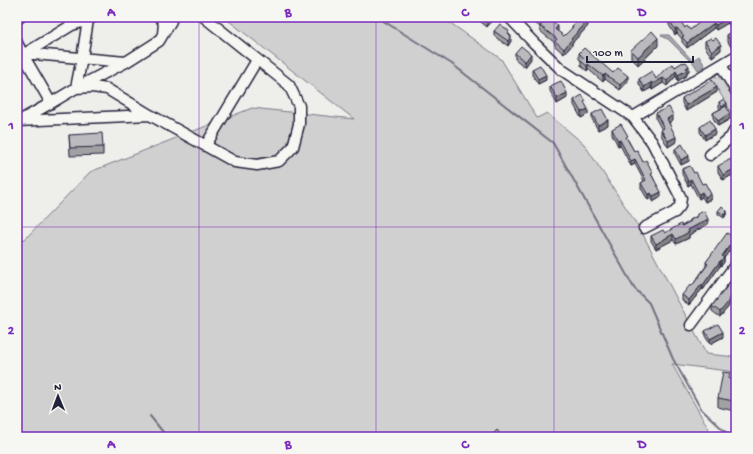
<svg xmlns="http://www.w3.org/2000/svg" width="753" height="454" font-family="'Gochi Hand',sans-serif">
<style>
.green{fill:#d0d0d1;stroke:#797986}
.water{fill:#a7a7af;stroke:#727281}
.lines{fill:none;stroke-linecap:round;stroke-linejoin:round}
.stream{stroke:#727281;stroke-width:2}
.minor-casing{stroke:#22223b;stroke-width:13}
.minor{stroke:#f6f6f2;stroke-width:10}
.wall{fill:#a1a1a4;stroke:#22223b}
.shaded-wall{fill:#838386;stroke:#22223b}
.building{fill:#bbbbbf;stroke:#22223b}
.grid{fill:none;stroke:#7b2cbf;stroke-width:1;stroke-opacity:0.55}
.neatline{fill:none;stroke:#7b2cbf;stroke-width:1.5}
.grid-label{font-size:13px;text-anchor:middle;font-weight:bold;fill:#7b2cbf}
</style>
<rect width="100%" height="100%" fill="#eeeeeb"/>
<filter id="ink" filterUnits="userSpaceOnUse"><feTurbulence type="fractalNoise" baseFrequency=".025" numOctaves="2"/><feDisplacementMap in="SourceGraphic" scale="8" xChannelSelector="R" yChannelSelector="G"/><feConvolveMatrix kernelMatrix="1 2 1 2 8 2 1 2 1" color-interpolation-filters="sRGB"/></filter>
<g filter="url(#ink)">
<path class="green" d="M 224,17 L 442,17 L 501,59 L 537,118 L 547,113 L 584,144 L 640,229 L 706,354 L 736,357 L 736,372 L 672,364 L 713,437 L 17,437 L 17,231 L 24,240 L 90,172 L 252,108 L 354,119 Z
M 714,76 L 723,79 L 736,101 L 736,120 L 711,78 Z"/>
<path class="water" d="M 661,35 L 669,35 L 691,59 L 691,61 L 689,60 L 668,39 L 665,38 Z
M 699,56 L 705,66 L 698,70 L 692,61 Z"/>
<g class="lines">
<path class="stream" d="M 377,17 L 452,64 L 553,143 L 634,288 L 649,303 L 673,359 L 701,409 L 731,437
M 150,416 L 167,437"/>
<g class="minor-casing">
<path id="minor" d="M 160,17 L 164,23 L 163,34
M 509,17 L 534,43 L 562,70 L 633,117 L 652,142 L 681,198 L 680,206 L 675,212 L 644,228
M 17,19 L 20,17
M 17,43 L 22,53 L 126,62 L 159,41 L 171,21 L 171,17
M 22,53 L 51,103 L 76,88 L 126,62
M 26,53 L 72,25 L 88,20
M 721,65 L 736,91
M 150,115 L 235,162 L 257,165 L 279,161 L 293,147 L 299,124 L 299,106 L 289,85 L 204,17
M 633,117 L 736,56
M 21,120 L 51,103
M 17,121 L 150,115 L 107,89 L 92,87 L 76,88 L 82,58 L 88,20 L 93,17
M 206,145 L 257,60
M 710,155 L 731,137 L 736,128
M 691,325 L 736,264"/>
</g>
<use href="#minor" class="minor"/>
</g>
<path class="wall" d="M 476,17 L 493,17 L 493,20 L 487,27 L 476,18 Z
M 528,17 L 548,17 L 557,31 L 564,36 L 572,28 L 572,26 L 588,26 L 572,43 L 572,45 L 564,54 L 555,46 L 555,43 L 540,31 L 540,27 Z
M 736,17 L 736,20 L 729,25 L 728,23 L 716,30 L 714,28 L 687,48 L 682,42 L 682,39 L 677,33 L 675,35 L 669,25 L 669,20 L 690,30 L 706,19 Z
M 736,27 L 736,44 L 731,47 L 727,40 L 727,35 L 733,31 L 733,28 Z
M 494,31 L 511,41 L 508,46 L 494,36 Z
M 705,41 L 721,50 L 712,57 L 705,47 Z
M 658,46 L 638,65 L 631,58 L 631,50 Z
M 515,53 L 531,59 L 525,67 L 515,59 Z
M 579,53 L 613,73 L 628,81 L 620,90 L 605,79 L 603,82 L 588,69 L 587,71 L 581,66 L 581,61 L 579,59 Z
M 683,63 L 689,71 L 687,72 L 687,75 L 678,81 L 676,76 L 667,86 L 663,83 L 652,90 L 651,88 L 644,92 L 639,84 L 639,79 L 656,79 L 675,67 Z
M 532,69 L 546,80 L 538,84 L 532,74 Z
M 550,86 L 567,98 L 557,104 L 550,91 Z
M 717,92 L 686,111 L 682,103 L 682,98 Z
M 574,100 L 586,106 L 588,114 L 581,118 L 574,105 Z
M 719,102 L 727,108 L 730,119 L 718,126 L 713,118 L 713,113 L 720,109 L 719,107 Z
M 656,113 L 673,120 L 669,123 L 676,142 L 668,147 L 661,135 L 661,130 L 662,130 L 656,119 Z
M 592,114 L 608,125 L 598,130 L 592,119 Z
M 700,127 L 715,134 L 705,140 L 700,132 Z
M 612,129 L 628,140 L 634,151 L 643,162 L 653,177 L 661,197 L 653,202 L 651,198 L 648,200 L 641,188 L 641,183 L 644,181 L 635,164 L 631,166 L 620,145 L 618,146 L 612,134 Z
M 69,135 L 103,147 L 103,155 L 70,156 Z
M 675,149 L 689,161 L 681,165 L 675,154 Z
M 718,166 L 736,168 L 736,173 L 723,180 L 718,172 Z
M 682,169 L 694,173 L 711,199 L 705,202 L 702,197 L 699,199 L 691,184 L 688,186 L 682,174 Z
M 718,211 L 727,213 L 724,218 L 718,214 Z
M 697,214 L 708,224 L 689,235 L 689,238 L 676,244 L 673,240 L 656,249 L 651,241 L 651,236 L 665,233 L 682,226 L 690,221 L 690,220 L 697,216 Z
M 736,227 L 731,251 L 730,250 L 724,258 L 724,262 L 721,266 L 720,266 L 703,290 L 702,289 L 689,305 L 682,300 L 682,295 L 692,286 L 706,266 L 706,262 L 730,235 Z
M 736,275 L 736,296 L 735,295 L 729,304 L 729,306 L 720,317 L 712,311 L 712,306 Z
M 705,331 L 723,337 L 710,344 L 705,336 Z
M 730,379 L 736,380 L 736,407 L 735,406 L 734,411 L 718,407 L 718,398 Z"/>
<path class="shaded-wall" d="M 491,17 L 493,17 L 493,20 L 487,27 L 487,22 Z
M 651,17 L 656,17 L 651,20 Z
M 733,17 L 736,17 L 736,20 L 729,25 L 729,20 Z
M 728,18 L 728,23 L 716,30 L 716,25 Z
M 588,21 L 588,26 L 572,43 L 572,45 L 564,54 L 564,49 L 571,39 Z
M 714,23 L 714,28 L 687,48 L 687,43 Z
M 558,26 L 558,31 L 555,29 Z
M 677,28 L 677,33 L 675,35 L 675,29 Z
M 511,36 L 511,41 L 508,46 L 508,41 Z
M 658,38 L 658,46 L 638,65 L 638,57 Z
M 736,39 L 736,44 L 731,47 L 731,42 Z
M 721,45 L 721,50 L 712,57 L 712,51 Z
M 531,54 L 531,59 L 525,67 L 525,62 Z
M 588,64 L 588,69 L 587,71 L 587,66 Z
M 689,66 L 689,71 L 687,72 L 687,75 L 678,81 L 678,75 L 686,68 Z
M 676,71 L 676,76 L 667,86 L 667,81 Z
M 605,74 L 605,79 L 603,82 L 603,76 Z
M 546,75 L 546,80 L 538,84 L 538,79 Z
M 628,76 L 628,81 L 620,90 L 620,85 Z
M 663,78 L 663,83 L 652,90 L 652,84 Z
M 652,82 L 651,88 L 644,92 L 644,87 Z
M 717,87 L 717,92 L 686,111 L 686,105 Z
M 567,93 L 567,98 L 557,104 L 557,98 Z
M 727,103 L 727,108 L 722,112 L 722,107 Z
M 588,109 L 588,114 L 581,118 L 581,112 Z
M 730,113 L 730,119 L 718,126 L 718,121 Z
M 673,115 L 673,120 L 667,124 L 667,119 Z
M 608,120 L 608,125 L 598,130 L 598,125 Z
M 715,129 L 715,134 L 705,140 L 705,135 Z
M 676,137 L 676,142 L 668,147 L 668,141 Z
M 620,140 L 620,145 L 618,146 L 618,141 Z
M 689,156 L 689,161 L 681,165 L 681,160 Z
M 635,159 L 635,164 L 631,166 L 631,161 Z
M 736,168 L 736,173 L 723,180 L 723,175 Z
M 691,179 L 691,184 L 688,186 L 688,181 Z
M 661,192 L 661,197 L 653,202 L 653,196 Z
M 702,192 L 702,197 L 699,199 L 699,194 Z
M 651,193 L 651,198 L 648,200 L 648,195 Z
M 711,194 L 711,199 L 705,202 L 705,197 Z
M 727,211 L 727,213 L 724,218 L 724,215 Z
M 708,219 L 708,224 L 689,235 L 689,238 L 676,244 L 676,239 L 688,230 Z
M 673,234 L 673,240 L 656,249 L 656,244 Z
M 736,239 L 736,244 L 731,251 L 731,246 Z
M 730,245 L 730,250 L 724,258 L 724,262 L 721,266 L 721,261 L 722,256 Z
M 720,261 L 720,266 L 703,290 L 703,285 Z
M 702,284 L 702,289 L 689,305 L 689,300 Z
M 735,290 L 735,295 L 729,304 L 729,306 L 720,317 L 720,312 Z
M 723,332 L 723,337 L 710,344 L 710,339 Z
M 735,397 L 735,406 L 734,411 L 734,401 Z"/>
<path class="building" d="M 482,17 L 491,17 L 487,22 Z
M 534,17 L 548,17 L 558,26 L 555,29 L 564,36 L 573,27 L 572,26 L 582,17 L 584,17 L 588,21 L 571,39 L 572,39 L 564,49 L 555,41 L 557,39 L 540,26 L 543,23 Z
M 674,17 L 678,17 L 685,28 L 687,26 L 690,30 L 705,18 L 706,19 L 710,17 L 733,17 L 729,20 L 728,18 L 716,25 L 714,23 L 687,43 L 682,37 L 684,36 L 677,28 L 675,29 L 669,20 Z
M 500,24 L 509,31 L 508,33 L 511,36 L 508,41 L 494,31 Z
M 736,27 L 736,39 L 731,42 L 727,35 L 735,31 L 733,28 Z
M 652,31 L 658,38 L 638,57 L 631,50 Z
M 711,38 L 713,40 L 716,38 L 721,45 L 712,51 L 705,41 Z
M 521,46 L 531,54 L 525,62 L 515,53 Z
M 584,48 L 613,73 L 618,68 L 628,76 L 620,85 L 605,74 L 603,76 L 588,64 L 587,66 L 581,61 L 584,58 L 579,53 Z
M 683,62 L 683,63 L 686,62 L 689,66 L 686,68 L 687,70 L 678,75 L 676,71 L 667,81 L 663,78 L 652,84 L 651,84 L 652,82 L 644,87 L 639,79 L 652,71 L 656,79 L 665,69 L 673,64 L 675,67 Z
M 540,65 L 546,75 L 538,79 L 532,69 Z
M 712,80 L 717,87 L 686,105 L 682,98 Z
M 561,81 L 567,93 L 557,98 L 550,86 Z
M 582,95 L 586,101 L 584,102 L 588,109 L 581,112 L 574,100 Z
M 724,99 L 727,103 L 722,107 L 719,102 Z
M 726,106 L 730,113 L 718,121 L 713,113 Z
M 669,107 L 673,115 L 667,119 L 676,137 L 668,141 L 661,130 L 664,128 L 656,113 Z
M 602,109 L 608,120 L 598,125 L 592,114 Z
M 710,120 L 715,129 L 705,135 L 700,127 Z
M 621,124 L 628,136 L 626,137 L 634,151 L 637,150 L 643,162 L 646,160 L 653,173 L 651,174 L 661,192 L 653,196 L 651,193 L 648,195 L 641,183 L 646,180 L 635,159 L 631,161 L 620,140 L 618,141 L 612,129 Z
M 102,133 L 103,147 L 70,148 L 69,135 Z
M 682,144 L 689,156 L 681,160 L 675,149 Z
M 731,159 L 736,168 L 723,175 L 718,166 Z
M 690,166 L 694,173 L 696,172 L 702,184 L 705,183 L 711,194 L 705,197 L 702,192 L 699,194 L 691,179 L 688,181 L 682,169 Z
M 722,206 L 727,211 L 724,215 L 718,211 Z
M 704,211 L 708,219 L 688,230 L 689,232 L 676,239 L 673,234 L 656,244 L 651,236 L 663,230 L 665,233 L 681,224 L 682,226 L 691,221 L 690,220 L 698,216 L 697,214 Z
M 736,227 L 736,239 L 731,246 L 730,245 L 722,256 L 724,257 L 721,261 L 720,261 L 703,285 L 702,284 L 689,300 L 682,295 L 690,285 L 692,286 L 708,264 L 706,262 L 727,233 L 730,235 Z
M 736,275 L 736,291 L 735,290 L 728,300 L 729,301 L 720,312 L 712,306 Z
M 718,324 L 723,332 L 710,339 L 705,331 Z
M 723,372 L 730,373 L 729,379 L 736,380 L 736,397 L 735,397 L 734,401 L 718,398 Z
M 497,430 L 501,435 L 499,437 L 491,437 L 491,436 Z"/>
</g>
<path class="grid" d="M 199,17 L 199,437M 376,17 L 376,437M 554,17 L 554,437M 17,227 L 736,227"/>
<rect width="753" height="454" fill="none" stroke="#f6f6f2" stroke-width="44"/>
<g transform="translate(58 396) rotate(359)" stroke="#f6f6f2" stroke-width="3" paint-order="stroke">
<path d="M0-3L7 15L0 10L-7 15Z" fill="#22223b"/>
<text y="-6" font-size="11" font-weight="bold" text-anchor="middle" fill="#22223b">N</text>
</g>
<path d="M587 56v6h106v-6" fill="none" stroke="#22223b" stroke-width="2"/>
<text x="593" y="56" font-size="12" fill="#22223b" stroke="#f6f6f2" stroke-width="3" paint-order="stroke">100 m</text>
<rect x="22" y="22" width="709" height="410" class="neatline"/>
<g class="grid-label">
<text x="111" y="16">A</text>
<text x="288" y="16">B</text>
<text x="465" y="16">C</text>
<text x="642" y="16">D</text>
<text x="11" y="129">1</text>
<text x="742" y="129">1</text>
<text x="11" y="334">2</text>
<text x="742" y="334">2</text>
<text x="111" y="448">A</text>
<text x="288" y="448">B</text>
<text x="465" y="448">C</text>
<text x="642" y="448">D</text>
</g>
</svg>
